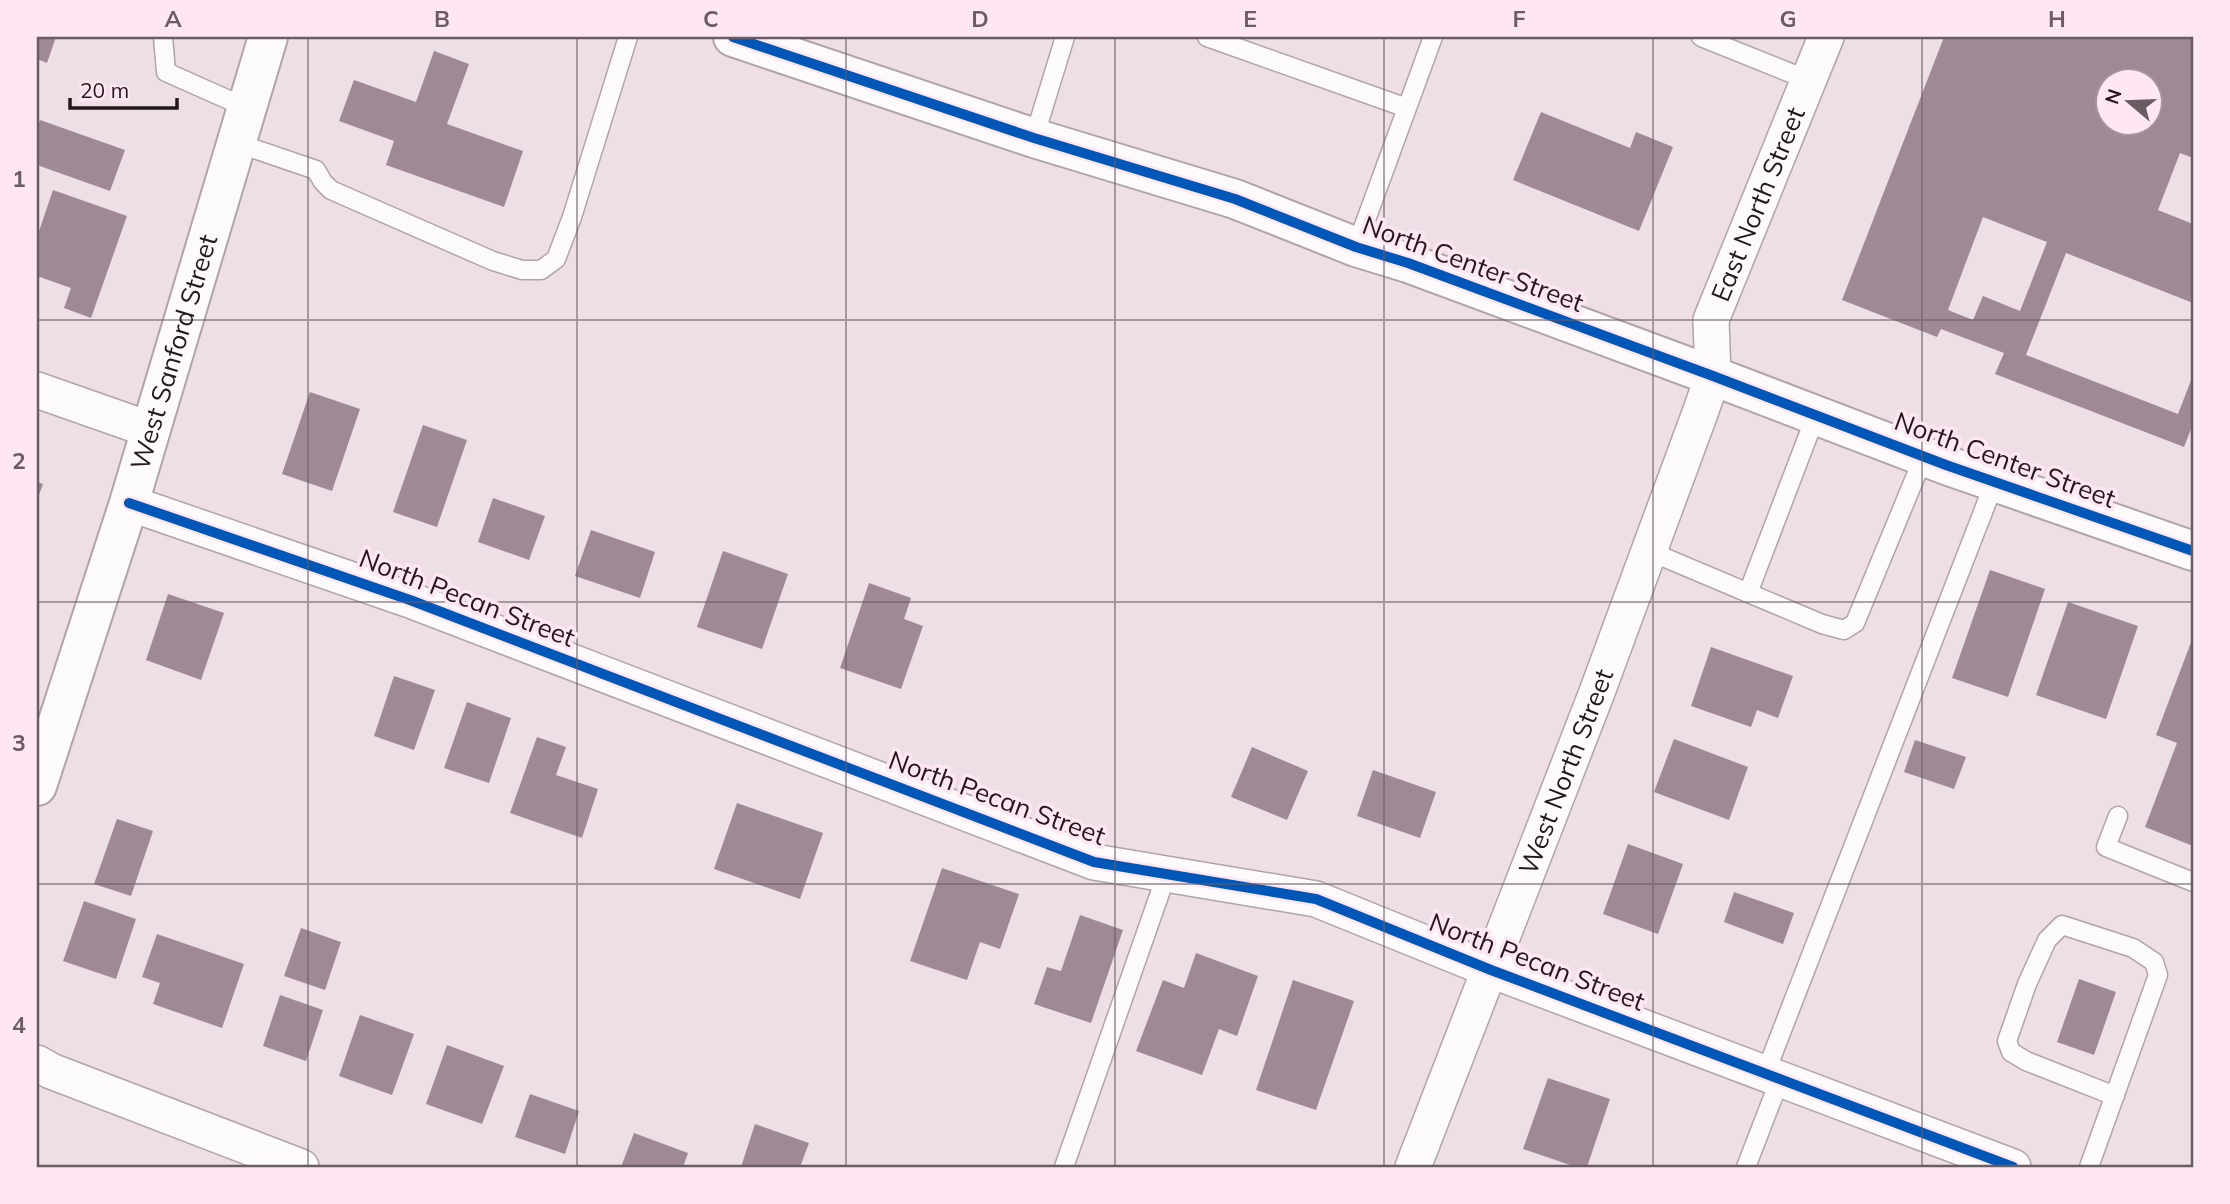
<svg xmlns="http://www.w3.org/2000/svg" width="2230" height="1204" font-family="Mulish,sans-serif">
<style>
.building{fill:#9f8995;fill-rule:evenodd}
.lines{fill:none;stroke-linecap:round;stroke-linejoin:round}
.lane-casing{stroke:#b0a4aa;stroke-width:21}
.street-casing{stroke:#b0a4aa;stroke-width:38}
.secondary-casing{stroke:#b0a4aa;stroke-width:42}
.lane{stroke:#fcfafb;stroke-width:18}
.street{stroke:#fcfafb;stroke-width:35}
.secondary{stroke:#fcfafb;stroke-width:38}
.cycleway-casing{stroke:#fee7f2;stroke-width:15}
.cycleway{stroke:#0057b8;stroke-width:10}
.grid{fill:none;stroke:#695d63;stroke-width:2;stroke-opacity:0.55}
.labels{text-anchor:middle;stroke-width:7;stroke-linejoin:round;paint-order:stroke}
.street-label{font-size:26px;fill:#22181d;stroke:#fee7f2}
.neatline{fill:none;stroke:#695d63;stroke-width:2.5}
.grid-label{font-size:23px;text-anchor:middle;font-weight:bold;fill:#695d63}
</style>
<rect width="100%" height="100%" fill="#eedee6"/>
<path class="building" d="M 37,37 L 56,37 L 47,63 L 37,59 Z
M 1944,37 L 2193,37 L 2193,158 L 2180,153 L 2158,210 L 2193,224 L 2193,303 L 2066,253 L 2026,355 L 2178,414 L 2193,375 L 2193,424 L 2184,447 L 1995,374 L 2004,353 L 1941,329 L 1937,337 L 1842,300 ZM 2108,80 L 2150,80 L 2150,122 L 2108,122 ZM 1983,217 L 2047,242 L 2020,311 L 1983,296 L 1973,320 L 1948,310 Z
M 434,51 L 469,64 L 447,124 L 523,151 L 504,207 L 386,165 L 394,141 L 339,121 L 354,80 L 416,102 Z
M 1541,112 L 1630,148 L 1636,132 L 1673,147 L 1639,231 L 1513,180 Z
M 40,120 L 125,150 L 110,191 L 37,165 L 37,129 Z
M 53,190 L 127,216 L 91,318 L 64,308 L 71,288 L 37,276 L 37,237 Z
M 310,392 L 360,409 L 332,491 L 282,474 Z
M 423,425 L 467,440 L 437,527 L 393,512 Z
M 37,482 L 43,484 L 37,500 Z
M 493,498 L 545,516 L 529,560 L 478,542 Z
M 591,530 L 655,552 L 640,598 L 575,576 Z
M 723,551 L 788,574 L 762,649 L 697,627 Z
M 1990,570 L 2045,589 L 2008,697 L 1952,678 Z
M 869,583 L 911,598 L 904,619 L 923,626 L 901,689 L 840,668 Z
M 168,594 L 224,613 L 201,680 L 146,660 Z
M 2068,602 L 2138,626 L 2106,719 L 2036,695 Z
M 2193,637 L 2193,846 L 2145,827 L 2177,743 L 2156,735 Z
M 1711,647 L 1793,676 L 1778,718 L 1757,710 L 1751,727 L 1691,706 Z
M 394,676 L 435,690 L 414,750 L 374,736 Z
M 467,702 L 511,718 L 489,783 L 444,768 Z
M 537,737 L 566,747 L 556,775 L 598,789 L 582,838 L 510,813 Z
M 1674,739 L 1748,767 L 1729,820 L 1654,792 Z
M 1915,740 L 1966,757 L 1954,789 L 1904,772 Z
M 1252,747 L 1308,771 L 1287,820 L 1231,797 Z
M 1373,770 L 1436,792 L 1420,838 L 1357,816 Z
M 737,803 L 823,833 L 800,899 L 714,869 Z
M 117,819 L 153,831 L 131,896 L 94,884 Z
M 1628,844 L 1683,864 L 1658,934 L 1603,914 Z
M 942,868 L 1019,894 L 1000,949 L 980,942 L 967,980 L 910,961 Z
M 1734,892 L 1794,913 L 1783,944 L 1724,922 Z
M 84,901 L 136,919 L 116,979 L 63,961 Z
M 1080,915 L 1123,930 L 1091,1023 L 1034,1004 L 1047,967 L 1061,971 Z
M 301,928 L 341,942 L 325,990 L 284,976 Z
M 157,934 L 244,964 L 222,1028 L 153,1004 L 160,983 L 142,977 Z
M 1196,953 L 1258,976 L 1237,1036 L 1219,1029 L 1202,1075 L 1136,1051 L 1163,980 L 1184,988 Z
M 2079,979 L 2116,992 L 2094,1055 L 2057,1042 Z
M 1293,980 L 1354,1001 L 1316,1110 L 1256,1090 Z
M 280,995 L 323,1010 L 306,1061 L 263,1046 Z
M 360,1015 L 414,1034 L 392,1095 L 339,1076 Z
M 447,1045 L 504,1066 L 482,1124 L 426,1104 Z
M 1548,1078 L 1610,1099 L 1587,1167 L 1576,1167 L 1523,1149 Z
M 530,1094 L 579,1111 L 565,1154 L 515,1137 Z
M 755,1124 L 809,1143 L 800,1167 L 741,1167 Z
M 634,1133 L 688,1153 L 683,1167 L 621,1167 Z"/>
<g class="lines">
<g class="lane-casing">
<path id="lane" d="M 163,37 L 166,72 L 247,108
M 1207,37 L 1407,108
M 1701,37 L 1808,80
M 1034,138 L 1065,37
M 237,143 L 316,170 L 323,182 L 331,190 L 493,261 L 522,270 L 541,270 L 556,259 L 572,217 L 628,37
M 1356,247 L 1433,37
M 1649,551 L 1822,624 L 1844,630 L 1855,623 L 1924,456
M 1748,593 L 1816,415
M 2118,816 L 2106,847 L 2193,882
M 1765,1074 L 1995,481
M 1064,1167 L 1167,873
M 1746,1167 L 1780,1079
M 2089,1167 L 2158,975 L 2154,962 L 2133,948 L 2062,925 L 2047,940 L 2027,984 L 2007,1041 L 2011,1052 L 2026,1061 L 2115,1096"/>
</g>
<g class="street-casing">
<g id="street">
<path d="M 37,390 L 151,430"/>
<path d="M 129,503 L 410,600 L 1094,862 L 1316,899 L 1491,970 L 2013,1167"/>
<path d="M 37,1063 L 51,1071 L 301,1167"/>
<path id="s1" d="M 1413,1167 L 1597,692 L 1700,413 L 1713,376 L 1711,320 L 1826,37"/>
</g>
</g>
<g class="secondary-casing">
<g id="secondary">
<path d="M 733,37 L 1034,138 L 1235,199 L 1356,247 L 1408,263 L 1713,376 L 1946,465 L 2193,551"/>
<path id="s2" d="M 37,786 L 129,503 L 268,37"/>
</g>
</g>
<use href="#lane" class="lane"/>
<use href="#street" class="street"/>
<use href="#secondary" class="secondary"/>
<g class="cycleway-casing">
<path id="cycleway" d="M 733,37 L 1034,138 L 1235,199 L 1356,247 L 1408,263 L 1713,376 L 1946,465 L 2193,551
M 129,503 L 410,600 L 1094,862 L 1316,899 L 1491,970 L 2013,1167"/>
</g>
<use href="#cycleway" class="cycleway"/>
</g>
<path class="grid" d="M 308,37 L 308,1167M 577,37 L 577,1167M 846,37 L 846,1167M 1115,37 L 1115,1167M 1384,37 L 1384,1167M 1653,37 L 1653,1167M 1922,37 L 1922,1167M 37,320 L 2193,320M 37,602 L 2193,602M 37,884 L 2193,884"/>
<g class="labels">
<g class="street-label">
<text dy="9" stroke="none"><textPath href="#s1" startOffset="1027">East North Street</textPath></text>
<text transform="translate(1473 264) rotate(20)" y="9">North Center Street</text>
<text dy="9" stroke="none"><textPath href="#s2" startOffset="455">West Sanford Street</textPath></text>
<text transform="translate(2005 460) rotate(20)" y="9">North Center Street</text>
<text transform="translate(467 598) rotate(21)" y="9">North Pecan Street</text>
<text dy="9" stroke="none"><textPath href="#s1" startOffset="424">West North Street</textPath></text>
<text transform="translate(997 798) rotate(20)" y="9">North Pecan Street</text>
<text transform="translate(1537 962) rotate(21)" y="9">North Pecan Street</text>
</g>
</g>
<rect width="2230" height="1204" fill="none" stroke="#fee7f2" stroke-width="77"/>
<g transform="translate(2129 102) rotate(289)"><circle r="33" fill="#fee7f2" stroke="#a6949d" stroke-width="2"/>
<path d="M0-5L12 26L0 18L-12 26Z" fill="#695d63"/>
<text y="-10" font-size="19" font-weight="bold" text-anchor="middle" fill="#22181d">N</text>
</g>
<path d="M70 98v10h107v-10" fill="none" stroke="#22181d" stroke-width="3.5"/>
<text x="80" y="98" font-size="21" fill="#22181d" stroke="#fee7f2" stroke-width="5" paint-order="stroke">20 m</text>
<rect x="38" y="38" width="2154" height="1128" class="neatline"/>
<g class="grid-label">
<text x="173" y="27">A</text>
<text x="442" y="27">B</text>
<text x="711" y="27">C</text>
<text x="980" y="27">D</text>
<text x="1250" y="27">E</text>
<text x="1519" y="27">F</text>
<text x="1788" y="27">G</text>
<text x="2057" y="27">H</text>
<text x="19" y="187">1</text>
<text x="19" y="469">2</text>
<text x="19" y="751">3</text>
<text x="19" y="1033">4</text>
</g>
</svg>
